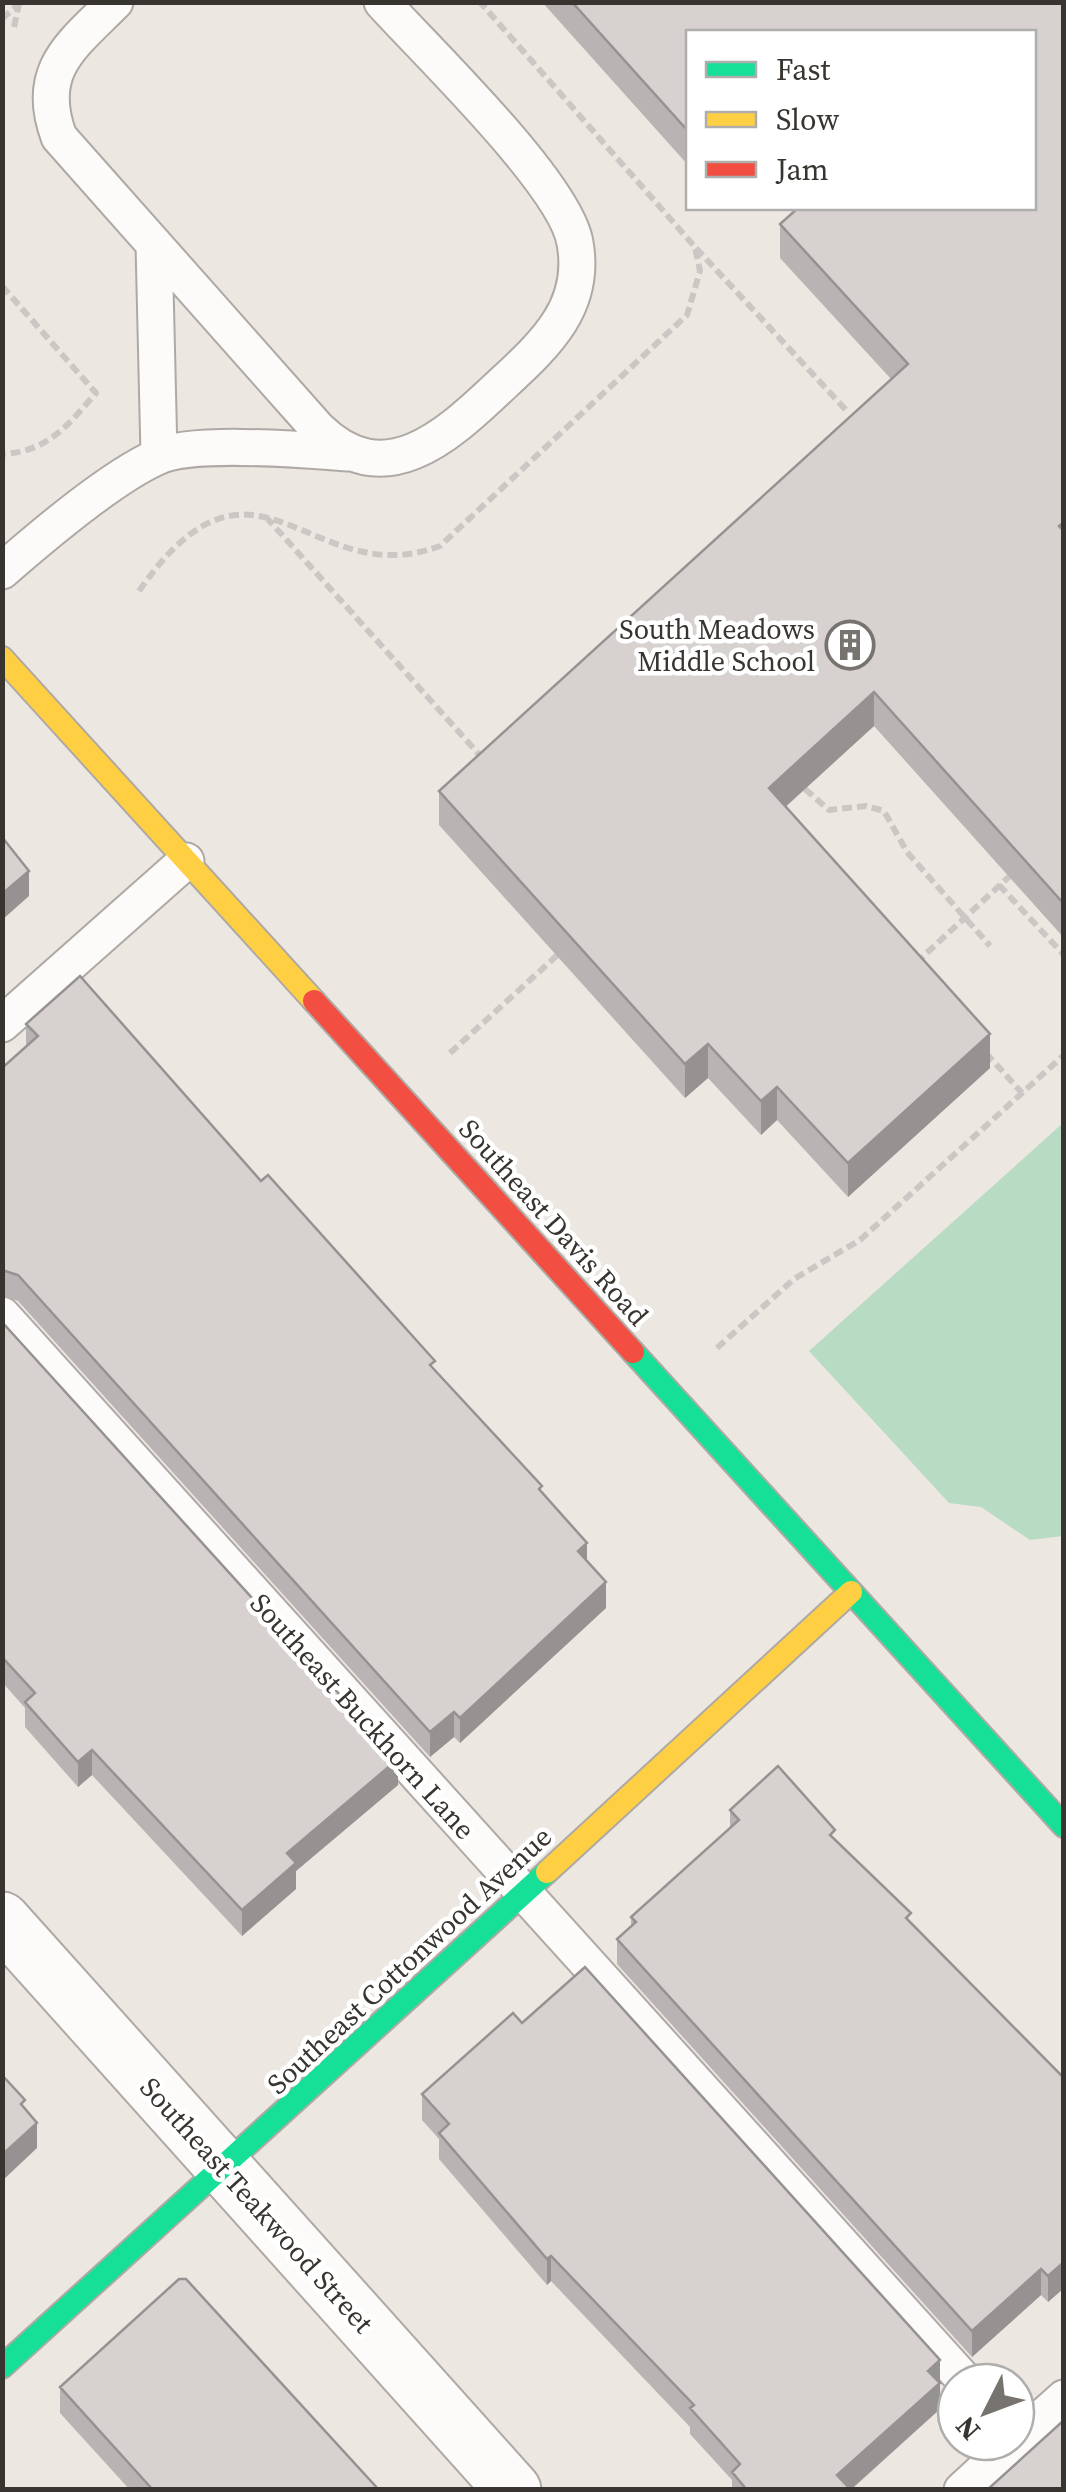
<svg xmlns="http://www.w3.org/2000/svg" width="1066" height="2492" font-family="'Source Serif 4',serif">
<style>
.green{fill:#b7dbc3}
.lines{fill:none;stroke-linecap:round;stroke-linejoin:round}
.lane-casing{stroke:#aea9a4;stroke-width:39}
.street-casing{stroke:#aea9a4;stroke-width:59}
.fast-casing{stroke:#aea9a4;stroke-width:26}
.slow-casing{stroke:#aea9a4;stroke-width:26}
.jam-casing{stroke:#aea9a4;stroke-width:26}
.path{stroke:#cac7c5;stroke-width:6;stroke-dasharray:10 5;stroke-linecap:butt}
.lane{stroke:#fcfbfa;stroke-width:35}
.street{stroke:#fcfbfa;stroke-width:55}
.fast{stroke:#16e098;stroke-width:22}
.slow{stroke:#ffcf43;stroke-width:22}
.jam{stroke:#f24e42;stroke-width:22}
.wall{fill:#b9b4b3}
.shaded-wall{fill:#969292}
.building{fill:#d7d1d0;stroke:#969292;stroke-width:2.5}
.labels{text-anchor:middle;stroke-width:9;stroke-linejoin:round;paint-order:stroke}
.poi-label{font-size:28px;fill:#383430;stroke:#fff;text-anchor:end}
.street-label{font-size:28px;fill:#383430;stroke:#fff}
</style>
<rect width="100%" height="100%" fill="#ede7e1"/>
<path class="green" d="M 1063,1123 L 1063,1536 L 1030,1540 L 981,1507 L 949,1503 L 809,1351 Z"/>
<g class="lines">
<g class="lane-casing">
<path id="lane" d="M 115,2 C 72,45 34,70 59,137 L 318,429 C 384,494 446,437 498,388 C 542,347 587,309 575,243 C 566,185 427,52 382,2
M 154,244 L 159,455
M 2,571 C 41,537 110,478 157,457 C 192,440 306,450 348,453
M 2,1024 L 186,861
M 2,1315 L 966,2382
M 1016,2441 L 1064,2398
M 962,2490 L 1014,2442"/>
</g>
<g class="street-casing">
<path id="street" d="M 2,1920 L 513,2490"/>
</g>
<g class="fast-casing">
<path id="fast" d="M 633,1352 L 1064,1826
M 2,2367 L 547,1872"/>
</g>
<g class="slow-casing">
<path id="slow" d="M 2,658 L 314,1001
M 547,1872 L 851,1592"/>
</g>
<g class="jam-casing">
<path id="jam" d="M 314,1001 L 633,1352"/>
</g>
<path class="path" d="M 2,19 L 20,3
M 14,27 L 19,4
M 696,248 L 846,410
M 2,286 L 96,393 C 68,425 48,452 2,454
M 266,517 L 485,761
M 139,591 C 257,421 309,595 440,546 L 687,315 L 700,271 L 695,247 L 480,2
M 805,789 L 829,810 L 866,806 L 884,811 L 907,852 L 990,946
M 999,885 L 1064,955
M 916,963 L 1013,873
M 450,1053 L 563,950
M 986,1053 L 1022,1093
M 717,1348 L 794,1279 L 860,1240 L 1064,1055"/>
<use href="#lane" class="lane"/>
<use href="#street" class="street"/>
<use href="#fast" class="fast"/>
<use href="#slow" class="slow"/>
<use href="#jam" class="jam"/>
</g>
<path class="wall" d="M 542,2 L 1064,2 L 1064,938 L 874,726 L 785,806 L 990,1068 L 848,1197 L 777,1120 L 761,1135 L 708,1078 L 685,1098 L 439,825 L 439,791 L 891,379 L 780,258 L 780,224 L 1034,32 L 688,32 L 688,165 Z
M 26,1024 L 261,1181 L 435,1370 L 542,1493 L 587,1561 L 606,1608 L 460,1743 L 454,1737 L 430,1757 L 18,1301 L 2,1296 L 2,1068 L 26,1046 Z
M 2,1322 L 398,1785 L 296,1871 L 296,1889 L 242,1936 L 92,1775 L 78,1787 L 25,1727 L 25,1708 L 2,1682 Z
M 730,1810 L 835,1840 L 911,1923 L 1064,2078 L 1064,2288 L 1048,2302 L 1041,2295 L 972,2357 L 617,1964 L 617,1939 L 631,1926 L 631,1917 L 730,1829 Z
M 522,2023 L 940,2360 L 940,2409 L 851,2490 L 732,2490 L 732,2480 L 690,2434 L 690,2427 L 551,2281 L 547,2285 L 439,2159 L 439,2139 L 422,2120 L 422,2094 Z
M 60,2387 L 379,2490 L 130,2490 L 60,2413 Z"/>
<path class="shaded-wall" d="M 874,692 L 874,726 L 769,822 L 769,788 Z
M 29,871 L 29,896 L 2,920 L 2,894 Z
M 990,1034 L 990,1068 L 848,1197 L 848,1163 Z
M 708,1044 L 708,1078 L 685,1098 L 685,1064 Z
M 777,1087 L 777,1120 L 761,1135 L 761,1101 Z
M 587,1543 L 587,1569 L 578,1551 Z
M 606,1582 L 606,1608 L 460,1743 L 460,1718 Z
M 454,1712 L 454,1737 L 430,1757 L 430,1732 Z
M 92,1750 L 92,1775 L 78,1787 L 78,1762 Z
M 398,1759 L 398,1785 L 296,1871 L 296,1889 L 242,1936 L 242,1910 L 287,1853 Z
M 37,2123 L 37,2148 L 2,2181 L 2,2155 Z
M 551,2256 L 551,2281 L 547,2285 L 547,2259 Z
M 1064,2262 L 1064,2288 L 1048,2302 L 1048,2276 Z
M 1041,2269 L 1041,2295 L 972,2357 L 972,2331 Z
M 940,2360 L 940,2409 L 850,2490 L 837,2475 L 928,2371 Z"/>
<path class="building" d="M 572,2 L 1064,2 L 1064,522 L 1059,526 L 1064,531 L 1064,904 L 874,692 L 769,788 L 990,1034 L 848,1163 L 777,1087 L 761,1101 L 708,1044 L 685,1064 L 439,791 L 908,364 L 780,224 L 798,208 L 1034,208 L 1034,32 L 688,32 L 688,131 Z
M 2,837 L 29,871 L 2,894 Z
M 80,976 L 261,1181 L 268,1175 L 435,1361 L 430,1365 L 542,1486 L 539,1489 L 587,1543 L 578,1551 L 606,1582 L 460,1718 L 454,1712 L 430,1732 L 18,1275 L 2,1270 L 2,1068 L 38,1036 L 26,1024 Z
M 2,1322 L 398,1759 L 287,1853 L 296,1863 L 242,1910 L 92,1750 L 78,1762 L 25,1702 L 35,1693 L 2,1657 Z
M 778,1766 L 835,1830 L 830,1835 L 911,1913 L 906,1918 L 1064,2078 L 1064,2262 L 1048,2276 L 1041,2269 L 972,2331 L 617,1939 L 636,1922 L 631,1917 L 739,1820 L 730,1810 Z
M 585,1967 L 940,2360 L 928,2371 L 940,2383 L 837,2475 L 851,2490 L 747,2490 L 732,2472 L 740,2464 L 690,2408 L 694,2405 L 551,2256 L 547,2259 L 439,2133 L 449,2124 L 422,2094 L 513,2013 L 522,2023 Z
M 2,2075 L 25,2100 L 21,2104 L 37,2123 L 2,2155 Z
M 179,2279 L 186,2279 L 379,2490 L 153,2490 L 60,2387 Z
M 1064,2420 L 1064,2490 L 987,2490 Z"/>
<defs>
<g id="building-ring" transform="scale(2.5)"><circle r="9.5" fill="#fff" stroke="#77736e" stroke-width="1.5"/><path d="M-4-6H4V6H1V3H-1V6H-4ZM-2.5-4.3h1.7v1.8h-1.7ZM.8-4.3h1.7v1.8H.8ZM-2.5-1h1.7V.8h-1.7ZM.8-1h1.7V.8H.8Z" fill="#77736e"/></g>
</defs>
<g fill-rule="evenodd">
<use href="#building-ring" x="850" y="645"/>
</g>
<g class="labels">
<g class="poi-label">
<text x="815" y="639">South Meadows<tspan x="815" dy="32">Middle School</tspan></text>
</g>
<g class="street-label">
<text transform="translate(554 1222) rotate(48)" y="10">Southeast Davis Road</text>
<text transform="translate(363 1716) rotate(48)" y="10">Southeast Buckhorn Lane</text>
<text transform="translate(409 1960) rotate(-43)" y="10">Southeast Cottonwood Avenue</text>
<text transform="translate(257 2205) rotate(48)" y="10">Southeast Teakwood Street</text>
</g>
</g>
<rect width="1066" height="2492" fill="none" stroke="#383430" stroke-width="10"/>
<rect x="686" y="30" width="350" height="180" fill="#ffffff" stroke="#afaeac" stroke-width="2.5"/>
<rect x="706" y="62" width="50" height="15" fill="#16e098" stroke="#afaeac" stroke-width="2.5"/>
<text x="776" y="80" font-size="30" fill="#383430">Fast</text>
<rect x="706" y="112" width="50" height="15" fill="#ffcf43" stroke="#afaeac" stroke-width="2.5"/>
<text x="776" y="130" font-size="30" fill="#383430">Slow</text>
<rect x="706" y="162" width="50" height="15" fill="#f24e42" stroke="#afaeac" stroke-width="2.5"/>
<text x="776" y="180" font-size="30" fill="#383430">Jam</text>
<g transform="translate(986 2412) rotate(228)"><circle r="48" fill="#ffffff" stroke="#afaeac" stroke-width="2.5"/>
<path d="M0-8L18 38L0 25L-18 38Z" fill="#77736e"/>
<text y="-15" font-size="28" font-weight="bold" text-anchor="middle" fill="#383430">N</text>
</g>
</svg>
